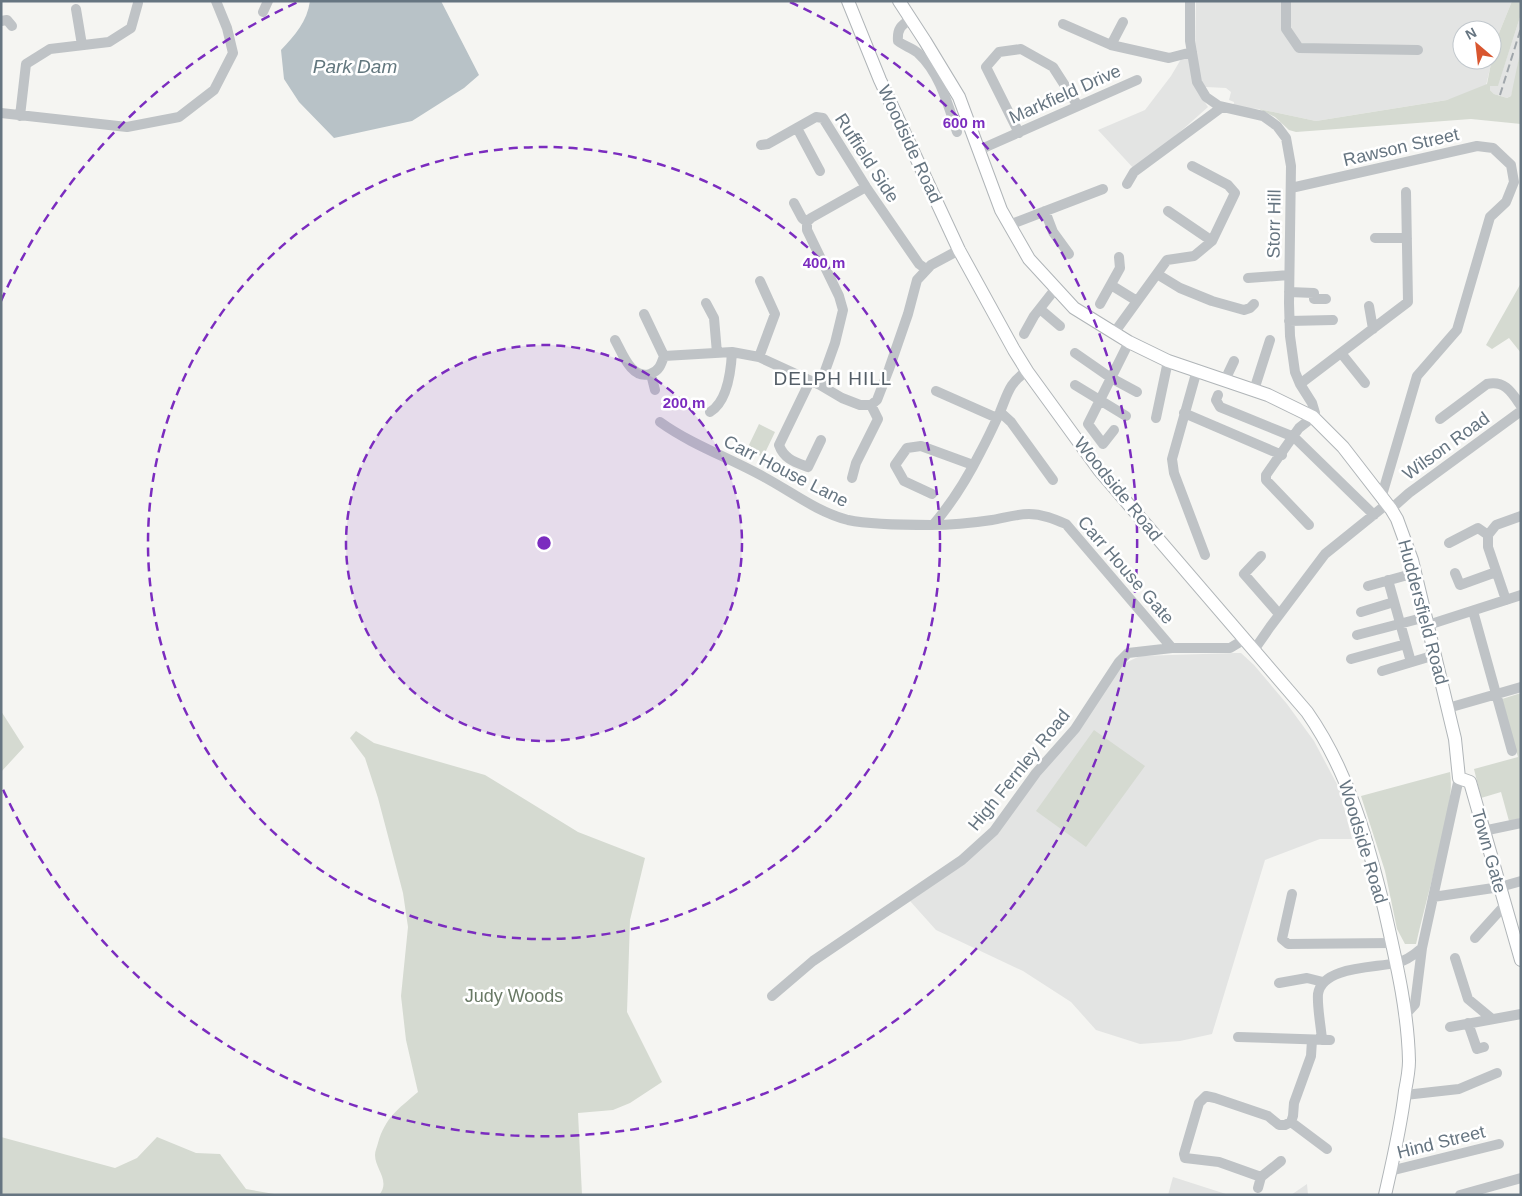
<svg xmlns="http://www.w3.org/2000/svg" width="1522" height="1196" font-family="Arial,sans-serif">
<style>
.built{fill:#e3e4e3}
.green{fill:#d5dad1}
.water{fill:#b8c2c7}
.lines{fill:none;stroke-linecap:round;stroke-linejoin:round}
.major-casing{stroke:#b0b5b8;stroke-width:14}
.minor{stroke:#bfc3c6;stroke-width:10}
.major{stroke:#fff;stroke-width:12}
.rail{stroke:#a0a6ab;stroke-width:2;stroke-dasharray:8 4;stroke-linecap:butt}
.ring{fill:none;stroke:#7b2cbf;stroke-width:2.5;stroke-dasharray:9 6}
.labels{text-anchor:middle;stroke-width:5;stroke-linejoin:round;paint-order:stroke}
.street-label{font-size:18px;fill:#667581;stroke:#fff}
.park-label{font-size:18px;fill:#697965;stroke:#fff}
.water-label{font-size:19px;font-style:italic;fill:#62777e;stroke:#fff}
.neighbourhood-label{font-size:19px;letter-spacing:1px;fill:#545e67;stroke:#fff}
.centre{fill:#7b2cbf;stroke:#fff;stroke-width:2.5}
.ring-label{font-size:15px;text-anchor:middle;font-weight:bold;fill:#7b2cbf;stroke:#fff;stroke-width:5;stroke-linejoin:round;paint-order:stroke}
</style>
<rect width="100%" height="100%" fill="#f5f5f2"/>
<path class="built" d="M 1196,1 L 1512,1 L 1495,43 L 1492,59 L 1492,30 L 1462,30 L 1462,60 L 1492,60 L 1484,94 L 1316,121 L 1259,109 L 1233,107 L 1234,102 L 1229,100 L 1231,92 L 1226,88 L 1206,87 L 1198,92 L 1208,107 L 1136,171 L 1098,130 L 1145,110 L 1171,76 L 1184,54 L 1195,50 Z
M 1521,14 L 1521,48 L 1514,86 L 1511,96 L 1507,98 L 1494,94 L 1490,90 L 1490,86 L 1498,85 Z
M 1235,653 L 1241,653 L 1254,665 L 1287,704 L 1314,741 L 1339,788 L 1352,839 L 1320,839 L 1265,860 L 1212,1034 L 1180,1041 L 1140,1044 L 1096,1030 L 1071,1002 L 1023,971 L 936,930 L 910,901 L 962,865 L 1121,665 L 1140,656 Z
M 1173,1177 L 1229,1195 L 1168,1195 Z
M 1307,1184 L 1308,1195 L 1291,1195 Z"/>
<path class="green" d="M 1512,1 L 1521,1 L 1521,14 L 1498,86 L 1490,86 L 1490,90 L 1494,94 L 1507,98 L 1511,96 L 1521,48 L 1521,124 L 1471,119 L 1296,132 L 1289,130 L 1275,117 L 1259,109 L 1316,121 L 1447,100 L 1487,84 L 1495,43 Z
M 1521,283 L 1521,353 L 1509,338 L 1492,349 L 1486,345 Z
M 759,424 L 775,432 L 763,457 L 747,449 Z
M 1521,693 L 1521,818 L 1509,821 L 1501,792 L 1481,798 L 1474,769 L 1518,757 L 1502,699 Z
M 1,711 L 24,747 L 1,772 Z
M 1094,730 L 1145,766 L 1086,847 L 1036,811 Z
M 356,731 L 374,743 L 485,775 L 578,832 L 645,858 L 630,920 L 627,1012 L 662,1082 L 630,1103 L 613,1110 L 578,1113 L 582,1195 L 379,1195 C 391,1181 375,1169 375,1155 C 375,1151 377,1147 378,1143 C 385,1118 398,1109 418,1092 L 406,1040 L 401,996 L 408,927 L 403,893 L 378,798 L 365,758 L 350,738 Z
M 1450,772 C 1453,791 1448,809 1444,828 C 1436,867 1425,905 1416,944 L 1405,944 L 1397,929 L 1385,871 L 1361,796 Z
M 1,1137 L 115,1168 L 137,1158 L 157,1137 L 196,1153 L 220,1154 L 246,1189 L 280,1195 L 1,1195 Z"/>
<path class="water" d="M 310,1 L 441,1 L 479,75 L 464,88 L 412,121 L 334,138 L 299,102 L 284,79 L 281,50 C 295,35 307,22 310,1 Z"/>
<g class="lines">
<g class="major-casing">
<path id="major" d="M 848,1 L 880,80 L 959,250 L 1014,350 L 1027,371 L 1099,470 L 1307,712 C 1349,772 1368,842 1385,912 C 1396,961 1408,1011 1409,1061 C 1409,1071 1407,1081 1405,1091 C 1401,1126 1393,1160 1385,1195
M 899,1 L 925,41 L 959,97 L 1001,210 L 1029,259 L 1074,308 L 1129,342 L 1168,361 L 1268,395 L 1313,417 L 1343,447 L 1391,509 L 1397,519 L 1412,560 L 1455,739 L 1459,778 L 1470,782 L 1521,960"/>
</g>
<path class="minor" d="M 1190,1 L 1190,41 L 1197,82 L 1206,97 L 1219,106 L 1263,116 L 1277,126 L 1286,138 L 1291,166 L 1289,303 L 1290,336 L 1295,372 L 1300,384 L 1312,403 L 1315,413 L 1313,417 L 1299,428 L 1266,475 L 1266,480 L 1309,525
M 1286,1 L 1286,29 L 1299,48 L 1418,50
M 76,9 L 82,45
M 263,12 L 268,1
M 911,19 C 901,25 897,29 898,41 C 904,46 912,48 918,53 C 940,73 948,105 957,132
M 1,21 L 7,20 L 12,26
M 1063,24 L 1111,45 L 1169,58 L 1192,52
M 1111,45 L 1123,22
M 1,113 L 127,127 L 179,117 L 214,90 L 233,53 L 227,28 L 216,1
M 20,116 L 26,64 L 50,49 L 109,42 L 131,28 L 138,3
M 797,128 L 820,171
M 1019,133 L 986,67 L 999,52 L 1021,49 L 1053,67 L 1078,106
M 761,145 L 768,144 L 816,117 L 823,118 L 866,187 L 919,264 L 926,269
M 979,150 L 1137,80
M 1127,184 L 1134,172 L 1222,107
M 1291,188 L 1477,146 L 1493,148 L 1511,165
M 794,203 L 802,218 L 807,222
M 1045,211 L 1053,232 L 1069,254
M 1168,211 L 1212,241
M 1009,225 L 1103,189
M 1375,238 L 1407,238
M 1157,274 L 1180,288 L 1212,301 L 1244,310 L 1250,308 L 1254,304
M 1248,278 L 1289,275
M 1111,285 L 1137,301
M 1289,292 L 1314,293 L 1314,299 L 1326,299
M 706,303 L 714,318 L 717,353
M 1100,304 L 1120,268 L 1119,257
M 1369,306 L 1373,329
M 1040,309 L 1060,326
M 1289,321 L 1333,320
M 1114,333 L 1167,260 L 1194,256 L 1212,241 L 1235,193 L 1228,185 L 1192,166
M 1024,334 L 1034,316 L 1056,288
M 615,340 C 622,352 631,380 650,374 C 659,371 661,365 664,356 L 644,314
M 1075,353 L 1111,378 L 1137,392
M 1341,353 L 1365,383
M 664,356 L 732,352 L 759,357 L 820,385 L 842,398 L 860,405 L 871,405 L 877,400 L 889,369 L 908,314 L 917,280 L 931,265 L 959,250
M 759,357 L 775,314 L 760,281
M 1197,370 L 1172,459 L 1174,473 L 1205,555
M 651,374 L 655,390
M 1225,380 L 1234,361
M 810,381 L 779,445 C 784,459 795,462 808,467 L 821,440
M 1300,384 L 1408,302 L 1406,192
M 820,385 L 835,343 L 843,310 L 839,296 L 807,230 L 807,222 L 811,218 L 866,187
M 1075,385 L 1126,416
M 1254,390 L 1270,340
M 936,391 L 997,418
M 1218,395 L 1216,400 L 1220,407 L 1294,437 L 1374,515
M 710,412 C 727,402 731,371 732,352
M 1000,412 L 1011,422 L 1053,480
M 1184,413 L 1282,455
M 1156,418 L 1168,361
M 1440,419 L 1487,384 C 1505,380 1512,393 1521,406
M 660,422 C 692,445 730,458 764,477 C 792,492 817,512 848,520 C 872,525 906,525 931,525 C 951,525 972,523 992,520 C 1004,518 1017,514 1029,514 C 1042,514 1054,519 1066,524 L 1172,648
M 1114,430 L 1103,444 L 1088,424 L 1129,342
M 852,478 L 856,463 L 878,419 L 871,405
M 932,494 L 904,481 L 895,465 L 907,448 L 921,446 L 973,465
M 1382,495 L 1417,376 L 1457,330 L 1490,217 L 1506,202 L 1514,182 L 1511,165
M 1391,509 L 1409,493 L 1521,411
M 933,525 C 952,503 968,477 981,451 C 988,438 994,425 1000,412 C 1008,393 1009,383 1027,371
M 1449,543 L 1478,528 L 1488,535
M 1261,556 L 1244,574 L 1279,614
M 1455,573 L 1460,585 L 1496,572
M 1388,580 L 1411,662
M 1368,586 L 1415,573
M 1506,600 L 1488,547 L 1488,535 L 1496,525 L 1521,516
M 1473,611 L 1512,751
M 1361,612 L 1394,602
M 1428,625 L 1521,595
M 1357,635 L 1426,617
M 1254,650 L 1270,627 L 1325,554 L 1387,504
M 1351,659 L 1406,644
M 1382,671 L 1435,655
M 1448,708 L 1521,687
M 1483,831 L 1521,823
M 1292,894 L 1282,939 L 1288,944 L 1392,943
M 1433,897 L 1500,887 L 1521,881
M 1475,938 L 1505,905
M 1455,958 L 1468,999 L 1491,1018
M 1279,983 L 1307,978 L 1323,982
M 772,996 L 813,961 L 962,860 L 994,831 L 1036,773 L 1075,729 L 1119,662 L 1128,653 L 1172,648 L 1230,648 L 1245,639
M 1404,1016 L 1415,1004 L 1422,948
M 1468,1023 L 1477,1049 L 1484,1047
M 1450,1027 L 1521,1014
M 1238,1037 L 1330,1040
M 1322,1040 C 1321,1026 1317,1007 1318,994 C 1322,966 1375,968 1396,963 C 1406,961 1414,955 1422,948 L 1459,778
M 1405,1095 L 1459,1089 L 1497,1073
M 1291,1122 L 1327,1149
M 1390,1171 L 1499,1144
M 1261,1177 L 1219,1162 L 1185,1158 L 1184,1154 L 1199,1103 L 1206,1096 L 1215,1098 L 1268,1116 L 1279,1125 L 1285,1125 L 1291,1122 L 1293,1116 L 1294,1103 L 1311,1056 L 1312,1040
M 1258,1188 L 1261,1177 L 1281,1161
M 1460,1195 L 1521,1178"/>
<use href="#major" class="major"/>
<path class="rail" d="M 1500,95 L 1521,28"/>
</g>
<circle cx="544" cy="543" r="198" fill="#7b2cbf" fill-opacity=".12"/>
<g class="ring">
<circle cx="544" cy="543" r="198"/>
<circle cx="544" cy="543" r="396"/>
<path d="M1 301A594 594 0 0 1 298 2M790 2A594 594 0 1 1 1 785"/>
</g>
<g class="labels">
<g class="street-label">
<text transform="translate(1065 94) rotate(-24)" y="6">Markfield Drive</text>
<text transform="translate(910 144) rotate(65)" y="6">Woodside Road</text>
<text transform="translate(1401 147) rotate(-13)" y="6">Rawson Street</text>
<text transform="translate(867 158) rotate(57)" y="6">Ruffield Side</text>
<text transform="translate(1274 224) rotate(-89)" y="6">Storr Hill</text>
<text transform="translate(1446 446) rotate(-36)" y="6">Wilson Road</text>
<text transform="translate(786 471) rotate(27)" y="6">Carr House Lane</text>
<text transform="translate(1118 489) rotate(51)" y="6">Woodside Road</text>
<text transform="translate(1126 570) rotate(49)" y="6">Carr House Gate</text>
<text transform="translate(1423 612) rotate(75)" y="6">Huddersfield Road</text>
<text transform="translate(1019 770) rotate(-51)" y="6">High Fernley Road</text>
<text transform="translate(1363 842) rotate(73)" y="6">Woodside Road</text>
<text transform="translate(1489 851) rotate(74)" y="6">Town Gate</text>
<text transform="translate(1441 1142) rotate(-14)" y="6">Hind Street</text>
</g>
<g class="park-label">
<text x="514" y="1002">Judy Woods</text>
</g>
<g class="water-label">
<text x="355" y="73">Park Dam</text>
</g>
<g class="neighbourhood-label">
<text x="833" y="385">DELPH HILL</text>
</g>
</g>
<circle cx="544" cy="543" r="8" class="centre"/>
<g class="ring-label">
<text x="964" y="128">600 m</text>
<text x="824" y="268">400 m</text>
<text x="684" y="408">200 m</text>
</g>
<rect width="1522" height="1196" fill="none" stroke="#667581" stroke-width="5"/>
<g transform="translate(1477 45) rotate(332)"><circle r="24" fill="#ffffff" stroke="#c2c8cd"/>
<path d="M0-4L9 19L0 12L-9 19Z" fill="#d9562f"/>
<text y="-8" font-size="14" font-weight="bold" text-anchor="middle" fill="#667581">N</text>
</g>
</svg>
